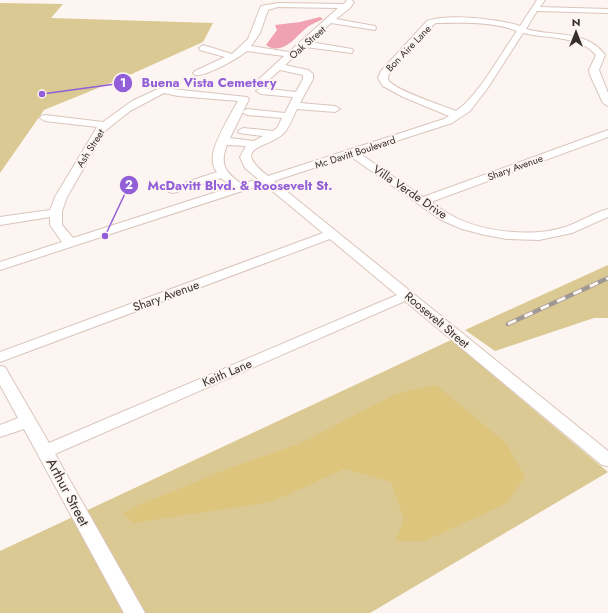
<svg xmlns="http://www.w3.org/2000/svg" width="608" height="613" font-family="Jost,sans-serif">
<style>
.green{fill:#dbc994}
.forest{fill:#dec57d}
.water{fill:#f0a2b3}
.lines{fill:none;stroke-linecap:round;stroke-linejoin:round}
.minor-casing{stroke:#dac5bb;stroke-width:2}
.minor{fill:#fff;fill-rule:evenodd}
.rail-casing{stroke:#9f9793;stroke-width:4.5}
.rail{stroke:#fdf5f1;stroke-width:3;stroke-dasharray:9;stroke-linecap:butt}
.labels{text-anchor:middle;stroke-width:4;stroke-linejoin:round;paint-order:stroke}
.far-street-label{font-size:10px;fill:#362e2a;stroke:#fdf5f1}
.street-label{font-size:12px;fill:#362e2a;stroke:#fdf5f1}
.near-street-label{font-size:14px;fill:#362e2a;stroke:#fdf5f1}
.leader{fill:none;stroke:#925fd8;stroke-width:1.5}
.callout-dot{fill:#925fd8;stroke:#fdf5f1;stroke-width:1.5}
.mark-label{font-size:12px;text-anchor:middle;font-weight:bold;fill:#fff}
.callout-label{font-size:13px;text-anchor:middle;font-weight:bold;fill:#925fd8;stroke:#fdf5f1;stroke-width:4;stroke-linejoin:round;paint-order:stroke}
</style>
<rect width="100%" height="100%" fill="#fdf5f1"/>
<path class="green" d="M 0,3 L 63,4 L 51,18 L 213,23 L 203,42 L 125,77 L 44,110 L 0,173 Z
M 608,265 L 608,318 L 594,318 L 495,351 L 465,330 Z
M 451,340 L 608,472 L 370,613 L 0,613 L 0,551 Z"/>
<path class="forest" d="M 436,385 L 506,443 L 525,477 L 507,503 L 425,541 L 396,541 L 404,519 L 391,482 L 344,469 L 271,502 L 133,523 L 123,513 L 147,501 L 177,490 L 229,468 L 299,444 L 396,394 Z"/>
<path class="water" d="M 320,17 L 323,19 C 317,22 309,25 304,30 C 294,39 281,56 266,45 L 277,30 L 275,25 L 300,22 Z"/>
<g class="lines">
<g class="minor-casing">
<path id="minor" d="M 347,0 L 351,0 L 354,2 L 350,8 L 336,19 L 375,26 L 376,28 L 375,30 L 331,23 L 310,42 L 352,49 L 353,51 L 352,53 L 305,47 L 285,65 L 308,70 L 313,74 L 313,79 L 300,103 L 335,106 L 340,109 L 335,112 L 297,109 C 293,116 290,126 285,132 C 270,149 228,145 268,176 L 444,119 L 449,116 L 403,97 L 383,86 L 378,78 L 381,71 L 427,21 C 447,13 499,19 520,26 L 537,0 L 545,0 L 540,7 L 608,9 L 608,13 L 537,11 L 526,29 C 553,37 586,29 605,55 L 599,70 L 608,93 L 608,106 L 603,103 L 590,75 L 589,70 L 596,55 C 579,35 547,39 523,33 L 487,89 L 470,111 L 452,123 L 359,153 L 423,197 L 608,130 L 608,137 L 431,202 C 437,206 442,210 449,214 C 479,232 532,238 565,227 C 580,222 593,213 608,209 L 608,217 L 572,233 L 539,240 L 507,239 L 485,235 L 462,229 L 441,220 L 350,156 L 274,181 L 608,451 L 608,466 L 602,465 L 405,301 L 55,454 L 145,613 L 124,613 L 24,429 L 0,437 L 0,425 L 18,418 L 0,385 L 0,366 L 5,367 L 49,443 L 397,295 L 330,239 L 0,362 L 0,352 L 323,233 L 264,184 L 0,270 L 0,262 L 62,242 L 50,225 L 50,217 L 0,225 L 0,217 L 50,210 L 55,197 L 97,127 L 45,121 L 40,118 L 41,116 L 45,115 L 103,122 L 132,101 L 175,81 L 180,84 L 172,89 L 247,97 L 249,99 L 230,138 L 254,141 L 263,136 L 239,133 L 238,131 L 243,128 L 273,131 L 277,128 L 282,118 L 247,115 L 242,112 L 247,109 L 285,113 L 293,97 L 261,94 L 256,91 L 261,88 L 296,92 L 303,79 L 303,75 L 280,70 L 264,84 L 258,84 L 256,82 L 258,80 L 284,56 L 247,51 C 239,58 205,77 195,75 L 193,73 L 195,71 L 225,57 L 200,50 L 199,48 L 203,45 L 232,54 L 248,39 L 261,6 L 278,3 L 344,4 ZM 278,7 L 338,8 L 289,52 L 251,46 L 260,33 L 268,10 ZM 436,23 C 461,23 493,21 517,31 C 502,52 477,98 456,111 C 441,105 400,92 390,82 C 387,80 388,77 389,74 L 433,25 ZM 164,93 L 178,96 L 238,101 C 231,113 214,142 213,155 C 212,161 213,167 217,172 L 169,188 L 167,190 L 169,192 L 173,193 L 221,178 L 232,187 L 73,238 L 62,225 L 62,211 L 67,197 L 105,131 L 130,111 ZM 227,145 L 246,146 L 240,157 L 245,168 L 258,179 L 242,184 C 226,173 219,165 227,145 Z"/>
</g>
<use href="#minor" class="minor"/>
<g class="rail-casing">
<path id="rail" d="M 508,324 L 608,278"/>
</g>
<use href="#rail" class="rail"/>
</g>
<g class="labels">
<g class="far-street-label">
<text transform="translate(307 42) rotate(-41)" y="4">Oak Street</text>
<text transform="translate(408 48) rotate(-46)" y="4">Bon Aire Lane</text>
<text transform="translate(90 148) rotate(-58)" y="4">Ash Street</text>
<text transform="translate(355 152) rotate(-18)" y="4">Mc Davitt Boulevard</text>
<text transform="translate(515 167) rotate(-20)" y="4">Shary Avenue</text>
</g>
<g class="street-label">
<text transform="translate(410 192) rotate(34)" y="4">Villa Verde Drive</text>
<text transform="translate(166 296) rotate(-20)" y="4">Shary Avenue</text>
<text transform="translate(437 320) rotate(40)" y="4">Roosevelt Street</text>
<text transform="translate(227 373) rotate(-23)" y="4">Keith Lane</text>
</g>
<g class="near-street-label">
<text transform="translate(68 492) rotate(62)" y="5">Arthur Street</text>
</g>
</g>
<path class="leader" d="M42 94L123 83M105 236L129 185"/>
<g class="callout-dot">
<circle cx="42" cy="94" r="4"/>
<circle cx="105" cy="236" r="4"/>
<circle cx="123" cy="83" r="10"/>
<circle cx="129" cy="185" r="10"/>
</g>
<g class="mark-label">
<text x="123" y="87">1</text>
<text x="129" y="189">2</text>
</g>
<g class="callout-label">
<text x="209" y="87">Buena Vista Cemetery</text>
<text x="240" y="190">McDavitt Blvd. &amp; Roosevelt St.</text>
</g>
<g transform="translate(576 32)" stroke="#fdf5f1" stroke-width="3" paint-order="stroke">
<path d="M0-3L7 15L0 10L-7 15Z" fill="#362e2a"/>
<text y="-6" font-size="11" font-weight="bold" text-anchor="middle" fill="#362e2a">N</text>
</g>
</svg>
